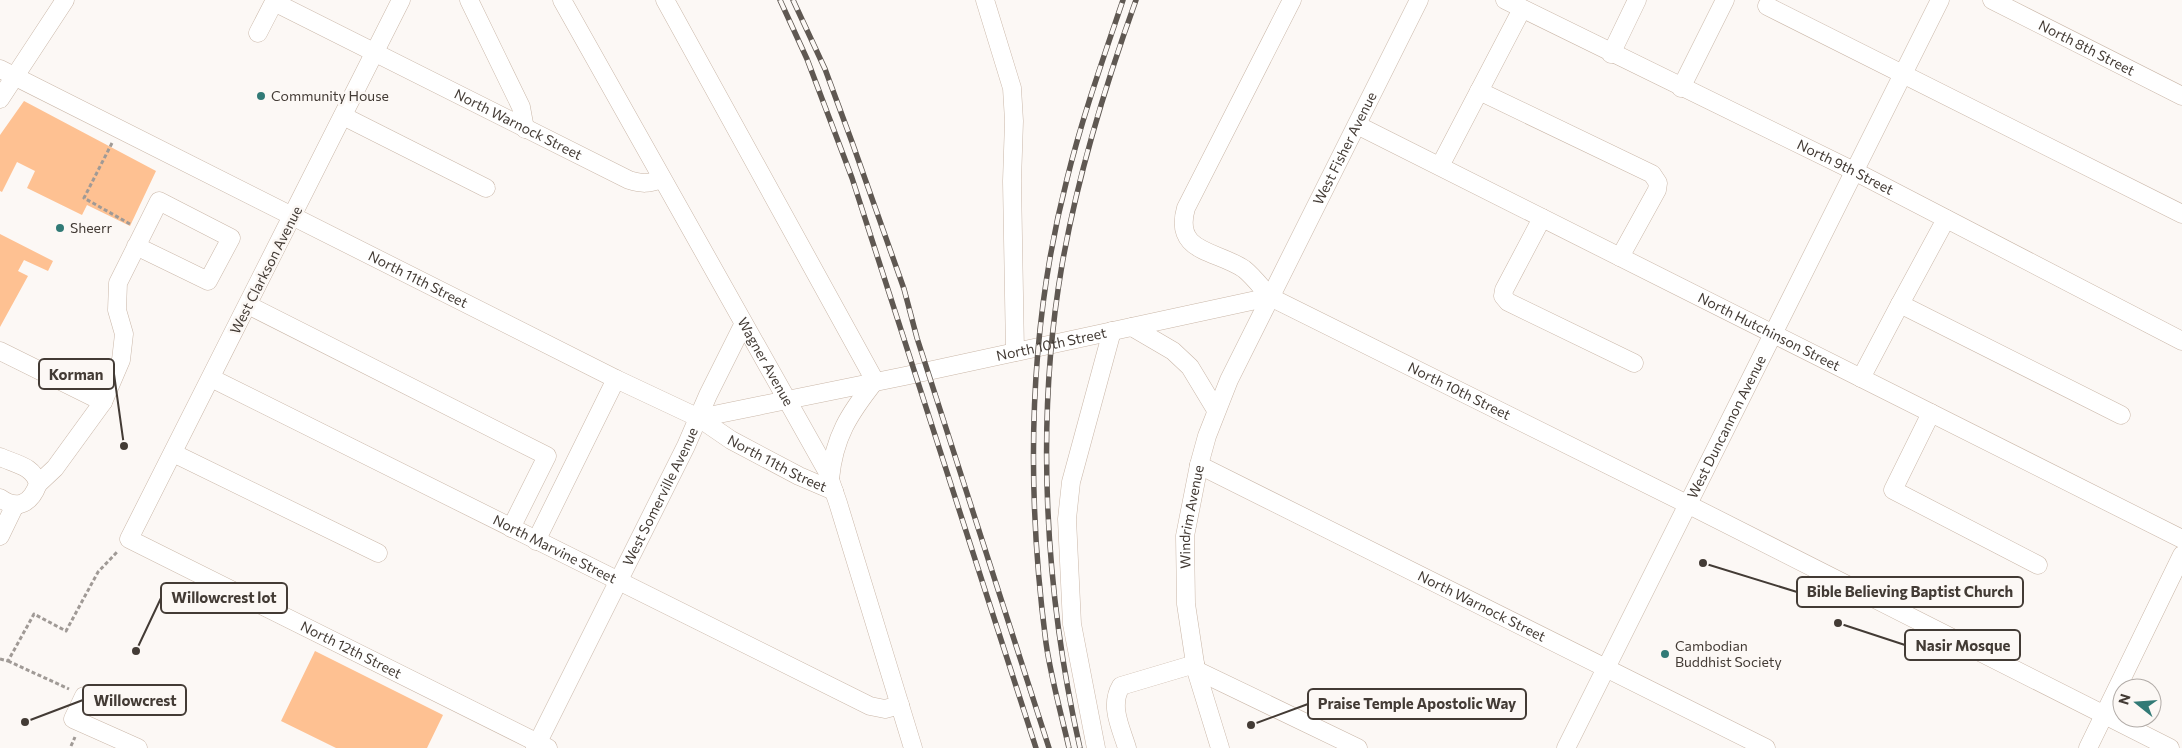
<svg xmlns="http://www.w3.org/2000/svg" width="2182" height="748" font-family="Commissioner,sans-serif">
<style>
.green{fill:#fec192}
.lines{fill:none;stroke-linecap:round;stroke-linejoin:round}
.minor-casing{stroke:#cab7a8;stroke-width:19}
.path{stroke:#a09a96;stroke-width:3;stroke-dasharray:4 2.5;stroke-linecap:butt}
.minor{stroke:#fff;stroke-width:18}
.rail-casing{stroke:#5f5852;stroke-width:5.5}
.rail{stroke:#fcf8f5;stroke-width:4;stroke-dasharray:11;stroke-linecap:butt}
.poi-dot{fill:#317a76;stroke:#fcf8f5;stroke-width:2}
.labels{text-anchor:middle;stroke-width:5;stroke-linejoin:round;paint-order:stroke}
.street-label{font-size:14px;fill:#433b35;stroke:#fcf8f5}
.poi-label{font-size:14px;fill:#433b35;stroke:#fcf8f5;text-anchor:start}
.leader{fill:none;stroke:#433b35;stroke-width:2}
.callout-dot{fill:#433b35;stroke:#fcf8f5;stroke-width:2}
.callout{fill:#fcf8f5;stroke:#433b35;stroke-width:2}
.callout-label{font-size:15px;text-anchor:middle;font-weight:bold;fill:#433b35}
</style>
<rect width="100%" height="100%" fill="#fcf8f5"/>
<path class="green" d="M 24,101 L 156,171 L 130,226 L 87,205 L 82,215 L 27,188 L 35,171 L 17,162 L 2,192 L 0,191 L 0,135 Z
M 0,234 L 53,261 L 48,271 L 24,260 L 18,271 L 28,276 L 0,327 Z
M 315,651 L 443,715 L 427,748 L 336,748 L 281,721 Z"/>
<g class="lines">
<g class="minor-casing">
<g id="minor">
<path id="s1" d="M 401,0 L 129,539 L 548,748"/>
<path d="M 469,0 L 521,107 L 525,129"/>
<path id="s2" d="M 562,0 L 827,471 L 838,503 L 913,748"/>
<path d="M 665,0 L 875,381"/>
<path d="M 985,0 L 1012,88 L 1014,121 L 1012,181 L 1015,352"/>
<path id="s3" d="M 1505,0 L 1856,172 L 2182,341"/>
<path id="s4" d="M 1992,0 L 2182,96"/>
<path d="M 1767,6 L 2182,214"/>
<path id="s5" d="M 258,33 L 274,2 L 629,180 C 642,184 649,184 661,179"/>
<path d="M 1611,54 L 1637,0"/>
<path id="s6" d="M 0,69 L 616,379 L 699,418 L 731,440 L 799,476 L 834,491"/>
<path d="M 1681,88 L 1725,0"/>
<path d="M 1479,91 L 1652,174 L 1658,183 L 1657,190 L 1620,257"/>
<path d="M 0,99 L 65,0"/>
<path d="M 343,116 L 486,188"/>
<path id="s7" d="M 1357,125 L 2182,539"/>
<path d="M 1440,166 L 1522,9"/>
<path d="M 1542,218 L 1504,290 L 1503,296 L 1508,302 L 1634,363"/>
<path d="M 1270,297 C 1262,288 1253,276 1244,269 C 1216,250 1173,253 1186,208 L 1292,0"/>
<path d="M 1900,304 L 1946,219"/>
<path d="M 248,305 L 547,456 L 511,528"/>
<path d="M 1132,327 L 1173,351 L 1190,367 L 1216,410"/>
<path d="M 0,351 L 103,402"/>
<path id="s8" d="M 211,378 L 870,706 L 885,709 L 900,705"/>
<path d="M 1861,378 L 1900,304 L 2121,415"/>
<path d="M 1931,413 L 1893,490 L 2038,565"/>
<path id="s9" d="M 699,418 L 905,376 L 1270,297 L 1689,505 L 2170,748"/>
<path d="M 173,453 L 378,553"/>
<path d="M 0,457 C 15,464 34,466 38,484 C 31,503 18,511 0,498"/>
<path id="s10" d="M 1199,465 L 1766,748"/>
<path d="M 830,479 C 834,437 849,414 875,381"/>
<path d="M 38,484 L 55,468 L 103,402 L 121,360 L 124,334 L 117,310 L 118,283 L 159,201 L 231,238 L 208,281 L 136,246"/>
<path d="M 0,536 L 15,505"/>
<path d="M 536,541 L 616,379"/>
<path d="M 1196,670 L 1358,748"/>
<path d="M 84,696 L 73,719 L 138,748"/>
<path id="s11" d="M 535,748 L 686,446 L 708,395 L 743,325"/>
<path d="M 1096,748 L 1072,624 L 1067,519 L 1071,482 L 1112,331"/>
<path d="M 1127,748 C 1121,728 1109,706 1121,686 L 1195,664"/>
<path id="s12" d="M 1220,748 L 1196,670 L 1186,604 L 1185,536 L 1199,465 L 1207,436 L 1229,380 L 1419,0"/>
<path id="s13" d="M 1566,748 L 1940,0"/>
<path d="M 2088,748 L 2182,555"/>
</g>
</g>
<path class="path" d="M 112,143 L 84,198 L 130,224
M 0,659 L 8,661 L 34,614 L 66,631 L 98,572 L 118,551
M 8,661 L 69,689
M 71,746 L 75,737"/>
<use href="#minor" class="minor"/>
<g class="rail-casing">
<path id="rail" d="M 780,0 L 807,59 L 852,178 L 1036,748
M 793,0 L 825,69 L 852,142 L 904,289 L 917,338 L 1049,748
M 1069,748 C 1061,713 1051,678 1046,643 C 1026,489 1028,330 1067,179 C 1082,118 1103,59 1123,0
M 1080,748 C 1045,594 1035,421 1062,265 C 1078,174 1105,86 1136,0"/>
</g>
<use href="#rail" class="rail"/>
</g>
<g class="poi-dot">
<circle cx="261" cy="96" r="5"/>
<circle cx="60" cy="228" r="5"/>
<circle cx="1665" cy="654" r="5"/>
</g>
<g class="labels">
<g class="street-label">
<text dy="5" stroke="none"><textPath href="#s4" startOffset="106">North 8th Street</textPath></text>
<text dy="5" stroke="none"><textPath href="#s5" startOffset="308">North Warnock Street</textPath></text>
<text dy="5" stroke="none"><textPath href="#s12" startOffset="638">West Fisher Avenue</textPath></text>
<text dy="5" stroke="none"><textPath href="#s3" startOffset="379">North 9th Street</textPath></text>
<text transform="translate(266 270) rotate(-63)" y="5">West Clarkson Avenue</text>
<text dy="5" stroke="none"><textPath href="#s6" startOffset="468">North 11th Street</textPath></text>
<text dy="5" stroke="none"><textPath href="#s7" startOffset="461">North Hutchinson Street</textPath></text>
<text dy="5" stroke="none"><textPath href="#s9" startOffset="360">North 10th Street</textPath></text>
<text dy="5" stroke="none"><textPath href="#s2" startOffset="415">Wagner Avenue</textPath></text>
<text dy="5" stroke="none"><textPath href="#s9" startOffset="795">North 10th Street</textPath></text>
<text dy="5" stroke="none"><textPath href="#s13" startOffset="359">West Duncannon Avenue</textPath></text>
<text dy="5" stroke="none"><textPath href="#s6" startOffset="872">North 11th Street</textPath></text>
<text dy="5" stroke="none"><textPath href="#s11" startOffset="281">West Somerville Avenue</textPath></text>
<text dy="5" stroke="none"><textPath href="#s12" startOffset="236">Windrim Avenue</textPath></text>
<text dy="5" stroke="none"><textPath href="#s8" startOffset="384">North Marvine Street</textPath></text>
<text dy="5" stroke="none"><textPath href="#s10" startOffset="316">North Warnock Street</textPath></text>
<text dy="5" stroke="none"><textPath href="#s1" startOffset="852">North 12th Street</textPath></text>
</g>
<g class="poi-label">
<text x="271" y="101">Community House</text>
<text x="70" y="233">Sheerr</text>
<text x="1675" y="651">Cambodian<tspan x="1675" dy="16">Buddhist Society</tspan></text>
</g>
</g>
<path class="leader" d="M124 446L114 374M1703 563L1797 592M136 651L161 598M1838 623L1905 645M25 722L83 700M1251 725L1308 704"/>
<g class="callout-dot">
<circle cx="124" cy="446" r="5"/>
<circle cx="1703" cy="563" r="5"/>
<circle cx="136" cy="651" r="5"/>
<circle cx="1838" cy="623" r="5"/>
<circle cx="25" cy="722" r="5"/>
<circle cx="1251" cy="725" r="5"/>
</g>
<g class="callout">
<rect x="39" y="359" width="75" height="30" rx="5"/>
<rect x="1797" y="577" width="226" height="30" rx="5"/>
<rect x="161" y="583" width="126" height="30" rx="5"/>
<rect x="1905" y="630" width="115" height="30" rx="5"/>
<rect x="83" y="685" width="103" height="30" rx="5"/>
<rect x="1308" y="689" width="218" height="30" rx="5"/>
</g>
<g class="callout-label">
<text x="76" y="380">Korman</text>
<text x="1910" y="597">Bible Believing Baptist Church</text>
<text x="224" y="603">Willowcrest lot</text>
<text x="1963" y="651">Nasir Mosque</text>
<text x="135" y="706">Willowcrest</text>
<text x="1417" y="709">Praise Temple Apostolic Way</text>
</g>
<g transform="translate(2137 703) rotate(287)"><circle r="24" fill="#fcf8f5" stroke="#b2aca8"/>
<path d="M0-4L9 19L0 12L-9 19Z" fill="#317a76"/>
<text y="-8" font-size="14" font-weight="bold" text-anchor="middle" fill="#433b35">N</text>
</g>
</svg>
